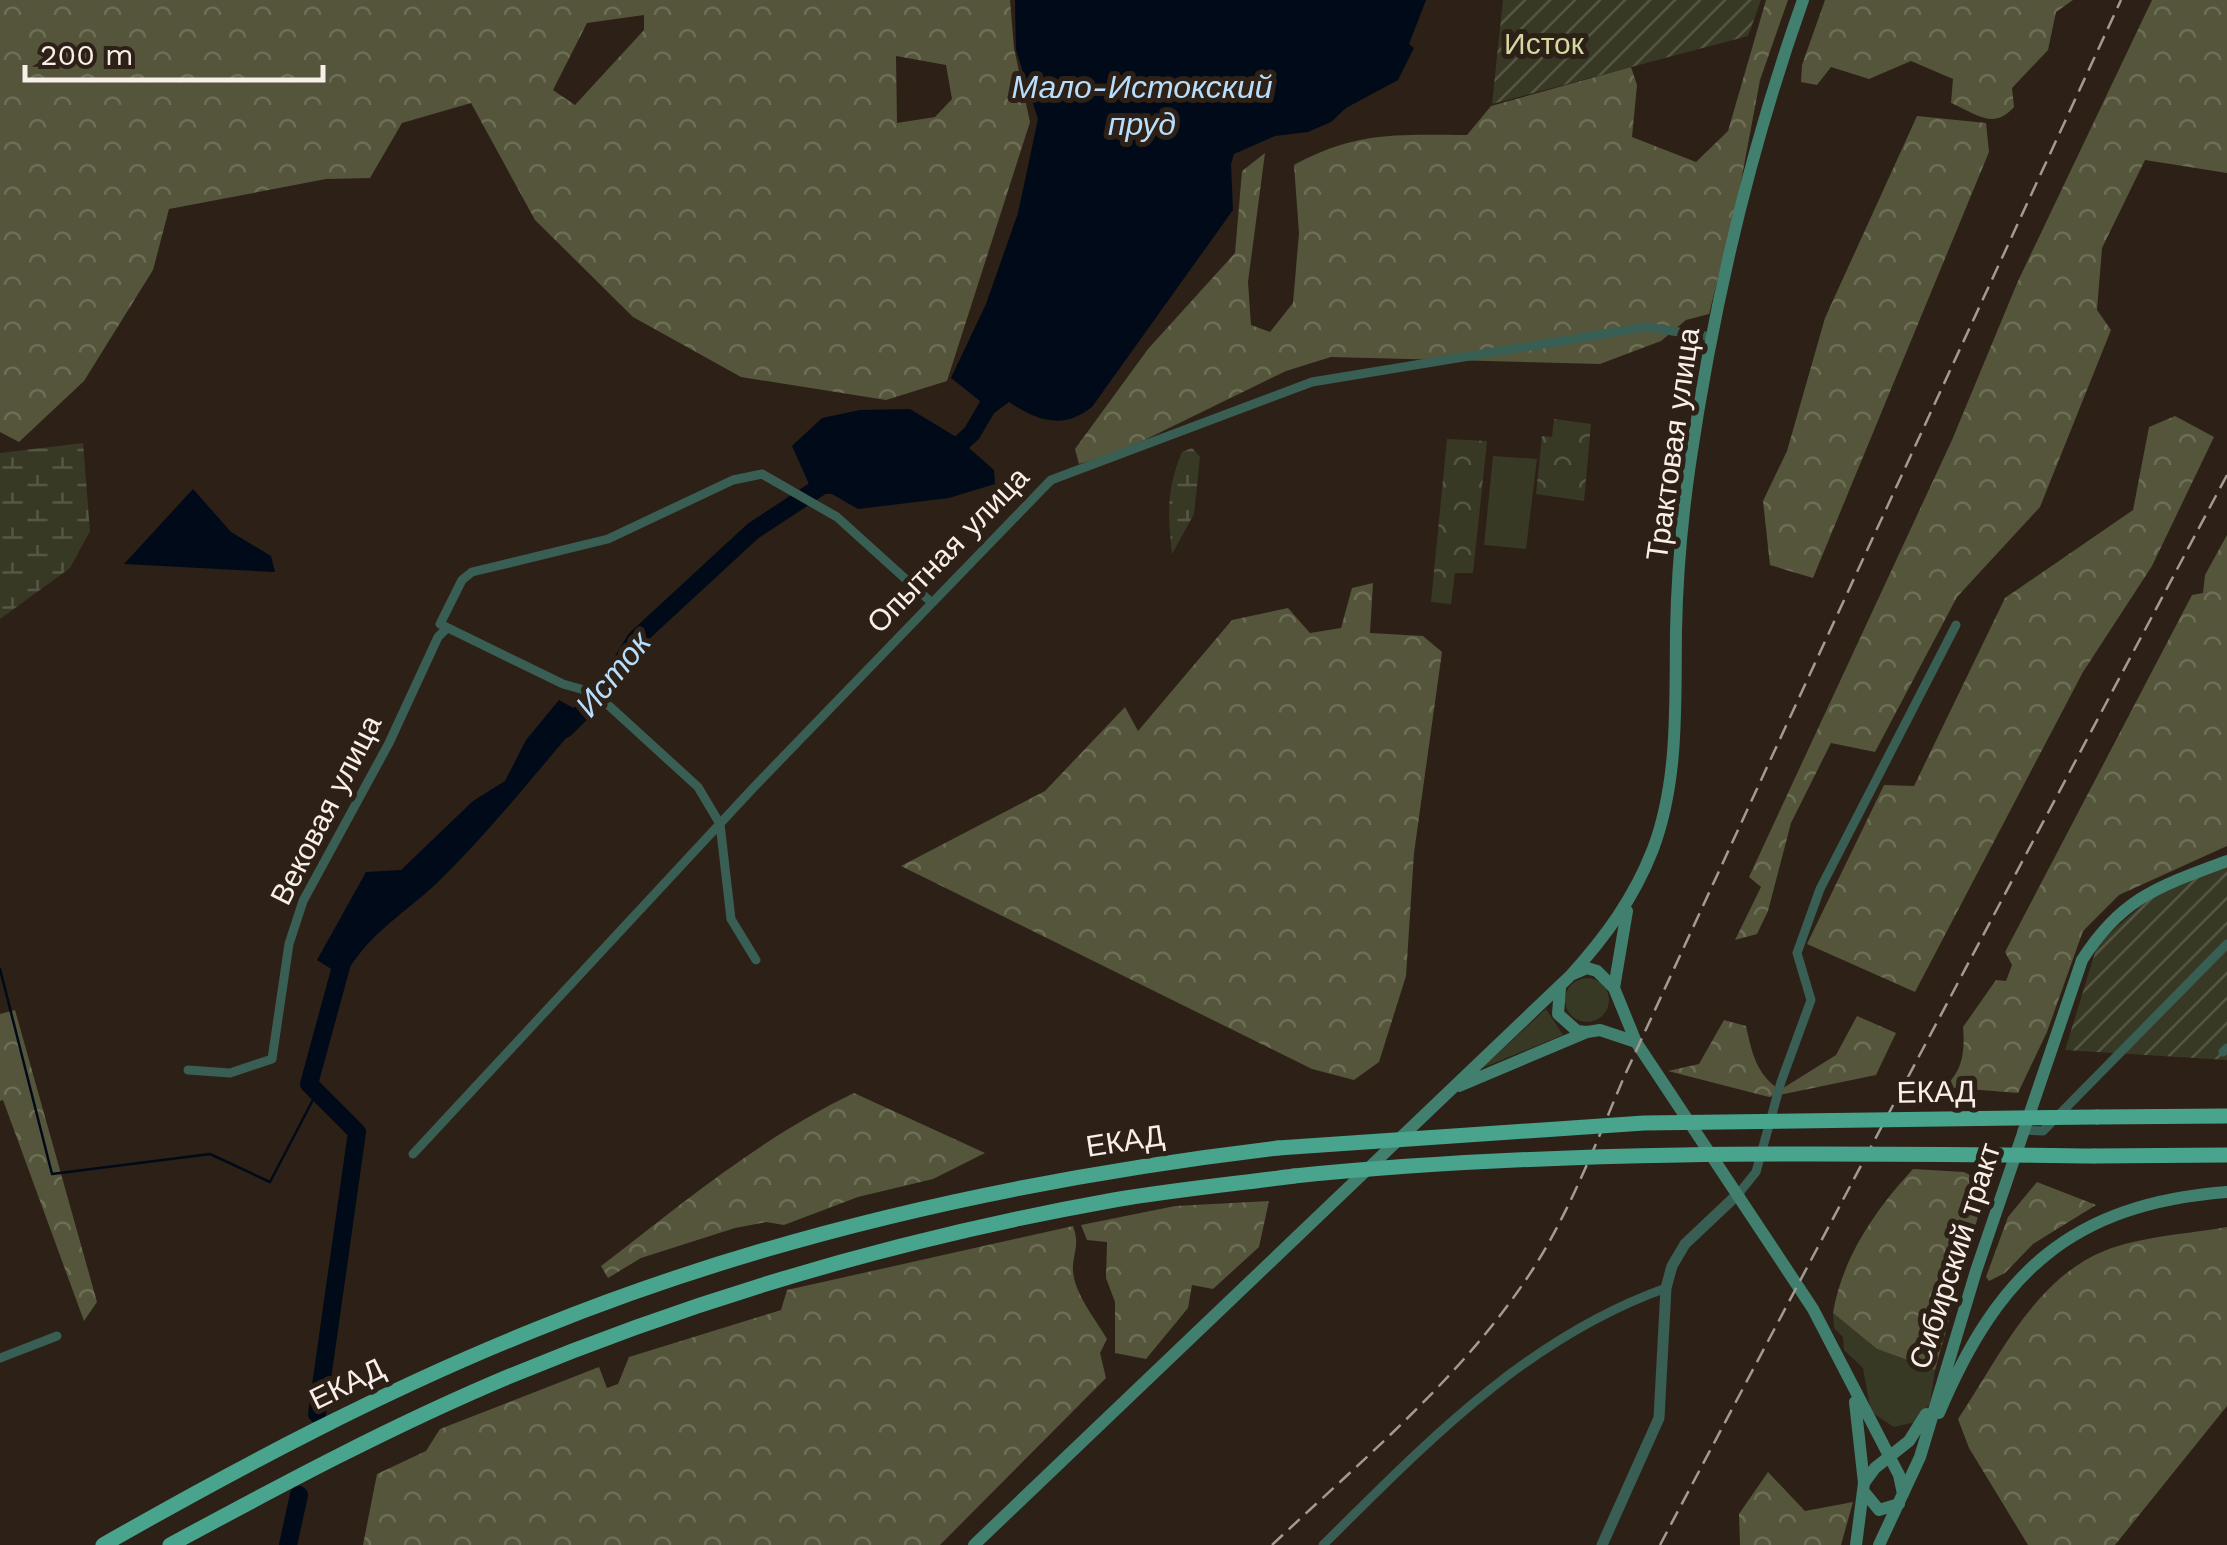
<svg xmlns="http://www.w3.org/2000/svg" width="2227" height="1545" font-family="'Work Sans',sans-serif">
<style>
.grass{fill:#383925}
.forest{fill:url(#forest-crowns);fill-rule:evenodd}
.wetland{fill:url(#wetland-marsh)}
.park{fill:url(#park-crowns)}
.garden{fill:url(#garden-furrows)}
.water{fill:#000a18}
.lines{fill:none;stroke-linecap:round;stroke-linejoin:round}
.stream{stroke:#000a18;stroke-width:2.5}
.river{stroke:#000a18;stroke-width:18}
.minor{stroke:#395e53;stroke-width:9}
.tertiary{stroke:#395e53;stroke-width:11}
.secondary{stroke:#417f6e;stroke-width:12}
.trunk{stroke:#48a48c;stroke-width:15}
.rail{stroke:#a49a93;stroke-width:2.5;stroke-dasharray:15 8;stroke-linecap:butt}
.trunk-bridge{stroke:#48a48c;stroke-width:15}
.labels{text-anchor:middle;stroke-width:10;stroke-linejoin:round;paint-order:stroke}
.park-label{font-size:30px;fill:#d3d7a0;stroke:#2d2017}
.street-label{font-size:30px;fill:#f8efe9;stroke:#2d2017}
.water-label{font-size:32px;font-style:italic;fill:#b7defc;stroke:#2d2017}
</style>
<defs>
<pattern id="forest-crowns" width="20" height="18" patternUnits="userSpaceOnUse" patternTransform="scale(2.5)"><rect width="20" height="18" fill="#54553a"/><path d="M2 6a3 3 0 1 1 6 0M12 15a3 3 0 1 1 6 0" fill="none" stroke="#6d6e56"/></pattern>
<pattern id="wetland-marsh" width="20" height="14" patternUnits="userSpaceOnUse" patternTransform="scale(2.5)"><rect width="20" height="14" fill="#383925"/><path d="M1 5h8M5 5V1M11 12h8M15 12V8" fill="none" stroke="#565645"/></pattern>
<pattern id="park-crowns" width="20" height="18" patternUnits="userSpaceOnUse" patternTransform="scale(2.5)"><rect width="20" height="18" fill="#383925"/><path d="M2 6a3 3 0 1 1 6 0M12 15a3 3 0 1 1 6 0" fill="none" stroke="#565645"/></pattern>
<pattern id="garden-furrows" width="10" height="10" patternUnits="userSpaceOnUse" patternTransform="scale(2.5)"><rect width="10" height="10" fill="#383925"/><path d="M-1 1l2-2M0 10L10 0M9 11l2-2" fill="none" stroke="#565645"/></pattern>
</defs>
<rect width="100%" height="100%" fill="#2d2017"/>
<path class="grass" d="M 1493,456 L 1537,459 L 1526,549 L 1484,545 Z
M1565 1000a22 22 0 1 1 44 0a22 22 0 1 1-44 0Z
M 1546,1009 L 1563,1035 L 1482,1068 Z
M 1833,1313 L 1877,1349 L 1935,1370 L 1930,1404 L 1916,1422 L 1894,1427 L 1871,1412 L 1863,1368 L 1844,1350 L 1843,1337 L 1834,1328 Z"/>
<path class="forest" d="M 0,0 L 1010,0 L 1014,48 L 1030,122 L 947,381 L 886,400 L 741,377 L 633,317 L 535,220 L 471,103 L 402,123 L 370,178 L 326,179 L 169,209 L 153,270 L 84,381 L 19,442 L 0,432 ZM 644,15 L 644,30 L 575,105 L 553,90 L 587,23 ZM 896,56 L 946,65 L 952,99 L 935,117 L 897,123 Z
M 1766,0 L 1788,0 L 1760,80 L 1737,203 L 1709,314 L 1686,320 L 1661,341 L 1600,364 L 1331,357 L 1286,371 L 1122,451 L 1079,464 L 1075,449 L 1148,349 L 1235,253 L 1242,171 L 1265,153 L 1248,282 L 1251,325 L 1270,332 L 1293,303 L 1299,233 L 1294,165 C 1357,131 1397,135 1467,135 L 1491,106 L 1631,67 L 1637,85 L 1632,137 L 1696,162 L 1728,131 Z
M 1825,0 L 2073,0 L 2056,12 L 2048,50 L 2012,88 L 2014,107 C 1993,131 1975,113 1951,103 L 1953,79 L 1911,61 L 1869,79 L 1831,67 L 1817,85 L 1801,82 L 1802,65 Z
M 2152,0 L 2227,0 L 2227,173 L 2145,160 L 2102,248 L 2097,310 L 2111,330 L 2040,507 L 1957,597 L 1875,752 L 1831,743 L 1791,823 L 1768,911 L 1757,934 L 1735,940 L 1761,887 L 1749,877 L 1952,440 L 2018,281 Z
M 1917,116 L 1986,123 L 1989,152 L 1813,578 L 1770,565 L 1763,501 L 1787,451 L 1825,318 Z
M 2175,416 L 2214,437 L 2152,566 L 2083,672 L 1915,992 L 1807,944 L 1884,785 L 1914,786 L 2005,598 L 2133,510 L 2149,427 Z
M 2227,535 L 2227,846 L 2119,895 L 2083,931 L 2047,1032 L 2018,1093 L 1944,1087 C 1963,1072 1965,1050 1963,1027 L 1996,980 L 2006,981 L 2012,965 L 2005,952 L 2192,595 L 2203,593 L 2205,575 Z
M 1373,583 L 1370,633 L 1423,636 L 1442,652 L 1414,853 L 1406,976 L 1379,1062 L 1354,1080 L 1312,1069 L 901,866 L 1045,791 L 1125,707 L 1138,731 L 1232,620 L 1288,608 L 1310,633 L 1341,628 L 1352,588 Z
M 15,1010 L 97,1302 L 84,1321 L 3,1100 L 0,1101 L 0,1014 Z
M 1857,1016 L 1896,1033 L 1876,1075 L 1769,1097 L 1668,1071 L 1699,1064 L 1724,1020 L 1746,1026 C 1752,1053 1756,1074 1780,1090 L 1836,1055 Z
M 854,1093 L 985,1153 L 933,1179 L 858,1197 L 784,1225 L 766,1222 L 735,1228 L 641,1258 L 608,1278 L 601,1266 C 683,1203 760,1138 854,1093 Z
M 1913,1169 L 1964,1172 L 1981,1181 L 1982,1202 L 1935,1370 L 1877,1349 L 1833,1313 C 1842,1258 1876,1209 1913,1169 Z
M 2037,1182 L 2096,1205 L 2033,1244 L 2005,1273 L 1989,1281 L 1986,1277 L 2008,1217 Z
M 1269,1201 L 1259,1247 L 1213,1289 L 1192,1285 L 1188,1308 L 1146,1359 L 1115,1353 L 1115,1302 L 1106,1278 L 1107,1242 L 1087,1240 L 1081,1225 L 1175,1206 Z
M 1073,1226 C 1079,1243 1075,1248 1073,1265 C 1071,1290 1095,1318 1107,1339 L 1100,1353 L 1106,1378 L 940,1545 L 363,1545 L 377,1474 L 426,1451 L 440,1429 L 599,1367 L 607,1388 L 618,1384 L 629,1357 L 781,1310 L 787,1290 Z
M 2227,1227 L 2227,1406 L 2115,1545 L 2028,1545 L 1969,1448 L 1958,1419 C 1998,1360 2033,1280 2104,1251 C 2141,1236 2188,1234 2227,1227 Z
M 1768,1472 L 1805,1511 L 1853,1502 L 1841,1545 L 1740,1545 L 1739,1514 Z"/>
<path class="wetland" d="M 83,443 L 90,531 L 70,568 L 0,619 L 0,453 Z
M 1192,448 L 1200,457 L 1194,514 L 1172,554 C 1168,514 1166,490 1182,452 Z"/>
<path class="park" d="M 1554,419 L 1591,424 L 1584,501 L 1536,494 L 1542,436 L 1552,437 Z
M 1447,439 L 1487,441 L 1473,573 L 1455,573 L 1451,604 L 1431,602 Z"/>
<path class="garden" d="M 1503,0 L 1761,0 L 1748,36 L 1492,104 Z
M 2227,867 L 2227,1060 L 2065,1050 L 2098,943 L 2156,893 Z"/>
<path class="water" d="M 1015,0 L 1426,0 L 1409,44 L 1414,48 L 1398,80 L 1346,108 L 1331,122 L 1308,132 L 1275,136 L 1234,154 L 1231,164 L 1233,210 L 1092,407 C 1063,430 1037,421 1009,402 L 986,419 L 978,411 L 980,401 L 951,378 L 986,304 L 1018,213 L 1038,119 L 1016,50 Z
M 910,409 L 958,438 L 972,433 L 975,437 L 969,448 L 994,470 L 995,484 L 949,498 L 858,509 L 832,494 L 813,493 L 792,446 L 822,418 L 860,410 Z
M 193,489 L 231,532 L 271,556 L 275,572 L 124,564 Z
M 559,700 L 586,715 C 537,771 490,832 436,884 C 401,916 368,934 344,977 L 317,960 L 366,872 L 401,870 L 473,801 L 505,781 L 526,740 Z"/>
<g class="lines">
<path class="stream" d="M 0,969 L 52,1174 L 210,1154 L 270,1182 L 317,1092"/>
<path class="river" d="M 956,448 L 972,433 L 993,397
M 565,729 L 606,688 L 636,639 L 753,531 L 832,479
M 317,1414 L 357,1132 L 309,1084 L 345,952
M 288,1545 L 299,1495"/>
<path class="minor" d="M 756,960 L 731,919 L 720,824 L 698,787 L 595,693 L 563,684 L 440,624 L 462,580 L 472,572 L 608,539 L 733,480 L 762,474 L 837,517 L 931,602
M 2223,1052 L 2227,1048
M 188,1070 L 230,1073 L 272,1059 L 289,944 L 303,901 L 389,743 L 438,637 L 447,628
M 2022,1130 L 2043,1131 L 2227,944
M 413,1154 L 755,786 L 1051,480 L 1312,382 L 1646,327 L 1712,337
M 1739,1193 L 1756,1172 L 1781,1082 L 1811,1000 L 1797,953 L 1820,889 L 1956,625
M 0,1358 L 57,1336
M 1323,1545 C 1427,1442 1526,1338 1666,1288"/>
<path class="tertiary" d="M 1602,1545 L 1659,1418 L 1666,1288 L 1672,1266 L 1685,1244 L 1739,1193"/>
<path class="secondary" d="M 1573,974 L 1587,968 L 1597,971 L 1614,988 L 1636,1042 L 1813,1309 L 1899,1475 L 1903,1494
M 1560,988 L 1558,1014 L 1577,1031 L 1587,1032
M 1614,988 L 1627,911
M 1459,1086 L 1587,1032 L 1600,1030 L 1636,1042
M 1855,1402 L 1864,1483 L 1856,1545
M 1939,1413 C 1998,1273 2071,1204 2227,1192
M 1864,1483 L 1875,1468 L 1909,1441 L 1926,1414
M 1865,1493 L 1879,1510 L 1899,1504
M 974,1545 L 1571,975 C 1606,936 1634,898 1653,849 C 1679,780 1675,703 1676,631 C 1677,575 1682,519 1690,464 C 1713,308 1750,149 1803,0
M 1879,1545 L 1920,1457 L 1976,1271 L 2082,960 C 2122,897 2160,886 2227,861"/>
<path class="trunk" d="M 2097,1117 L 2227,1116
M 2094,1156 L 2227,1155
M 103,1545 C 243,1465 387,1389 537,1329 C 773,1233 1025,1178 1278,1148
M 170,1545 C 281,1485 393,1425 510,1376 C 703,1296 907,1237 1114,1200 C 1173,1190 1234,1184 1294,1176"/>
<path class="rail" d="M 1272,1545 C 1364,1458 1464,1376 1533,1269 C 1571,1209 1596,1143 1624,1077 L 2121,0
M 1660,1545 L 2227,475"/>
<path class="trunk-bridge" d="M 1278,1148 L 1644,1123 L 2097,1117
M 1294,1176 C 1560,1149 1827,1153 2094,1156"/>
</g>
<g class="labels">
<g class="park-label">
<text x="1544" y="54">Исток</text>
</g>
<g class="street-label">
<text transform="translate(1673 444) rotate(-82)" y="10">Трактовая улица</text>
<text transform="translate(948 550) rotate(-46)" y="10">Опытная улица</text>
<text transform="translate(326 810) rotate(-63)" y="10">Вековая улица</text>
<text transform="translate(1936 1092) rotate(-1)" y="10">ЕКАД</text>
<text transform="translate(1125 1141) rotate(-9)" y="10">ЕКАД</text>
<text transform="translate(1955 1256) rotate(-72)" y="10">Сибирский тракт</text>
<text transform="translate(347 1384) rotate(-26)" y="10">ЕКАД</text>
</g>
<g class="water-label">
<text x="1142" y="98">Мало-Истокский<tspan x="1142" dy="37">пруд</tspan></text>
<text transform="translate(613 674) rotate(-51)" y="11">Исток</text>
</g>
</g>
<path d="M25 65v15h298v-15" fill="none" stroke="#f8efe9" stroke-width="5"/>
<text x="40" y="65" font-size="30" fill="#f8efe9" stroke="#2d2017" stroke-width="8" paint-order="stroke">200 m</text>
</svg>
